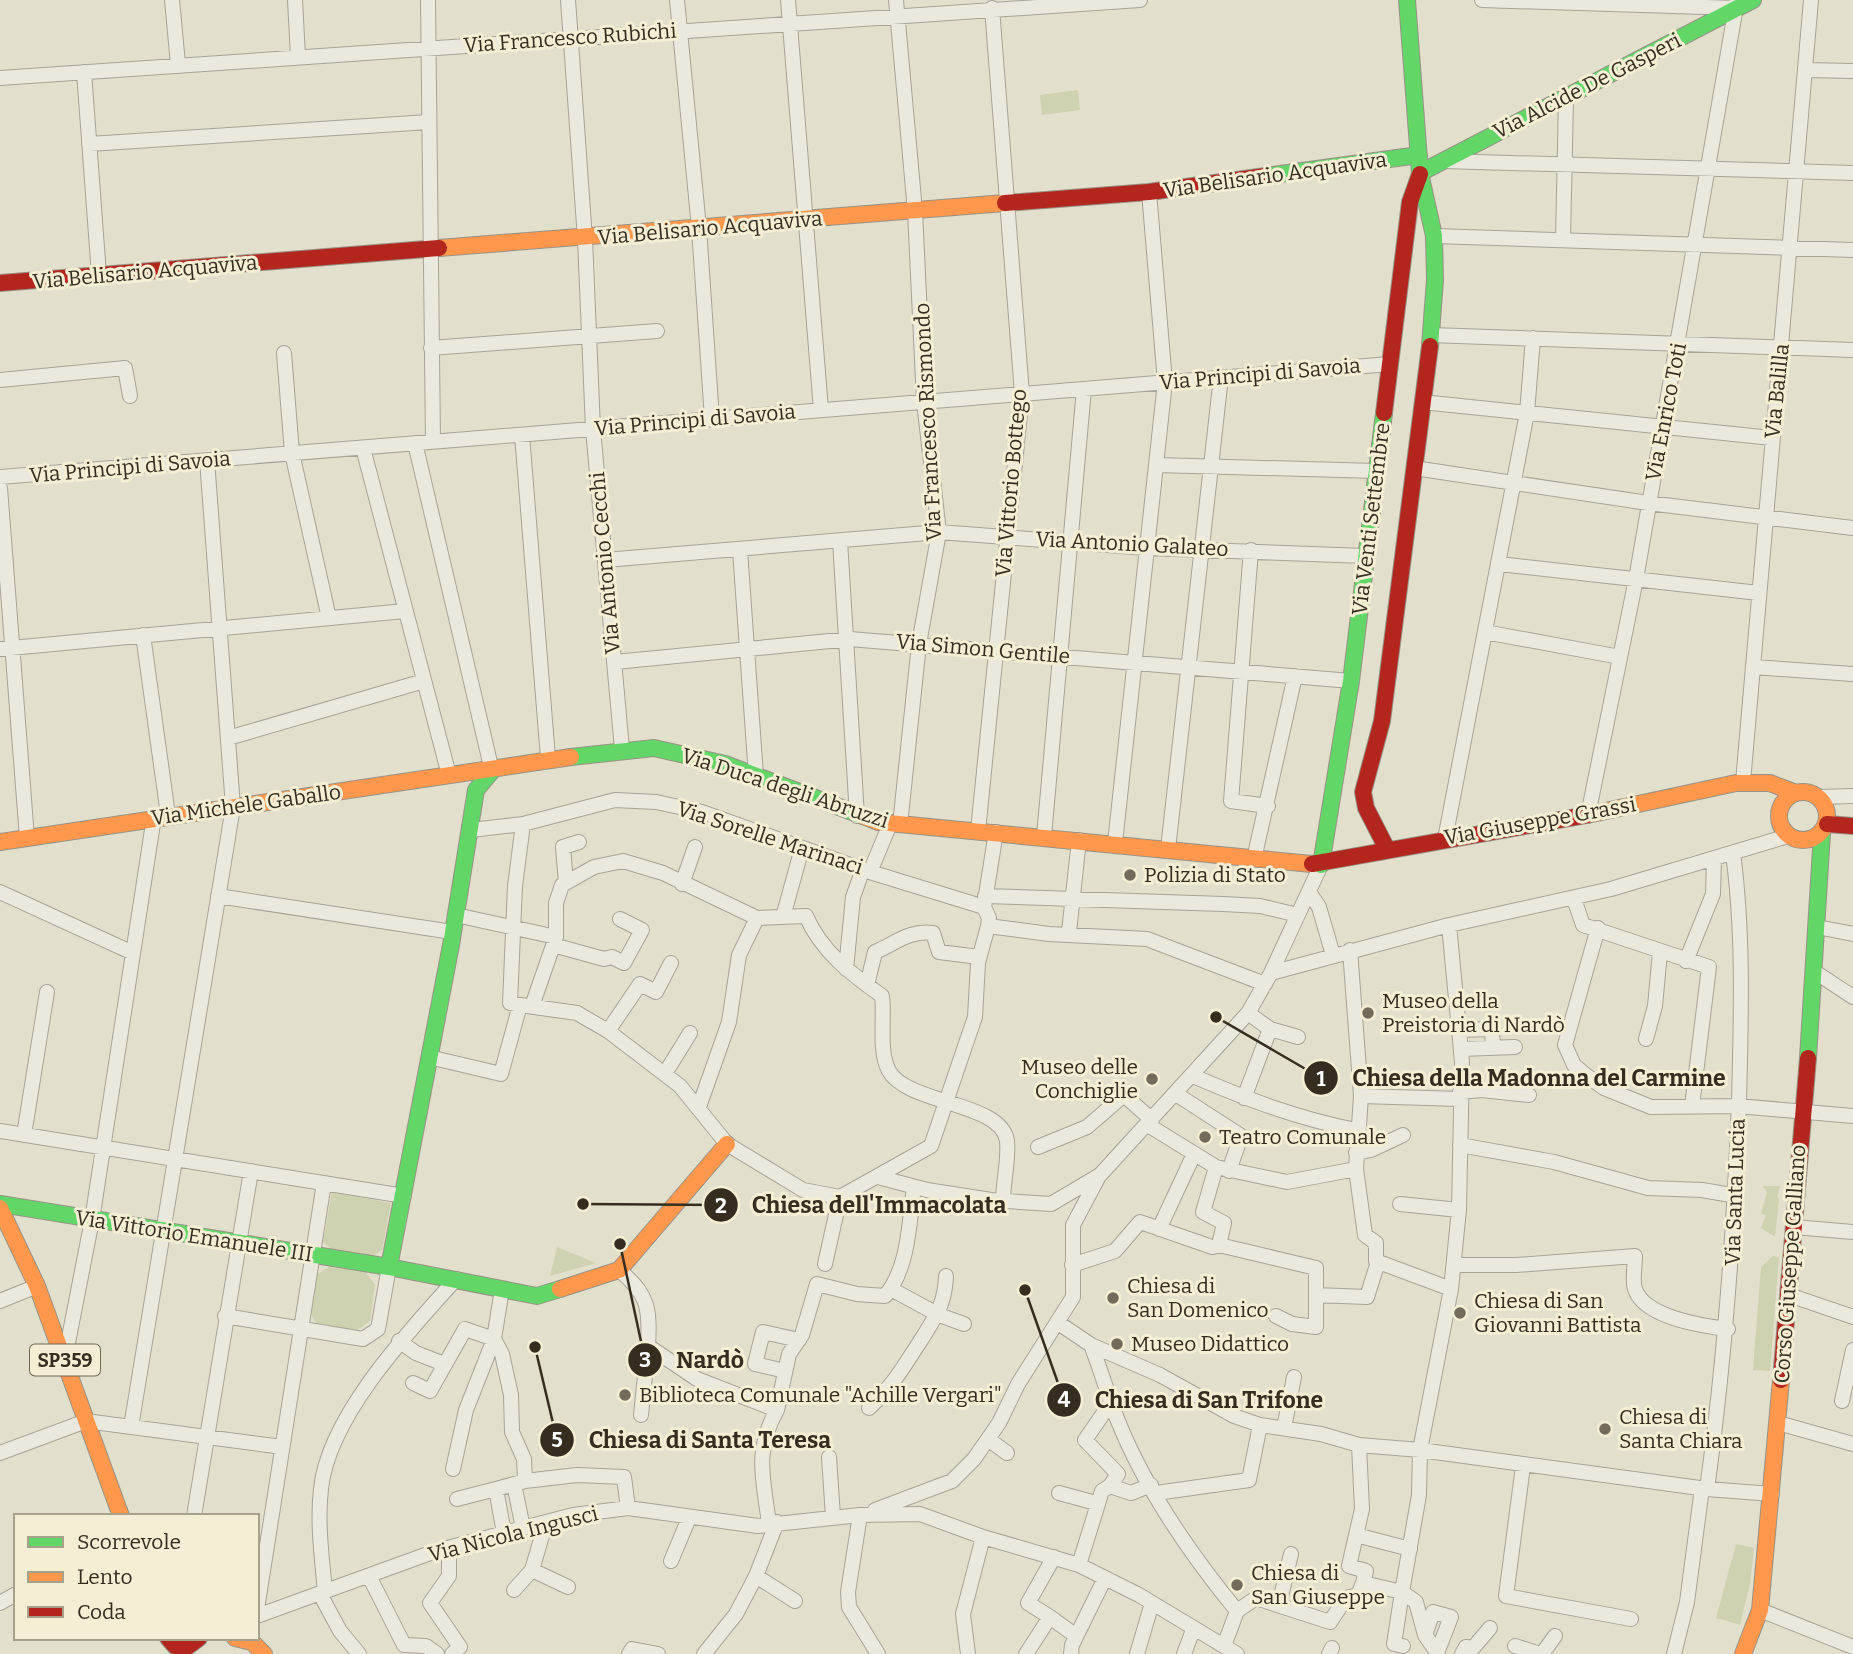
<svg xmlns="http://www.w3.org/2000/svg" width="1853" height="1654" font-family="Bitter,serif">
<style>
.green{fill:#ced2b0}
.lines{fill:none;stroke-linecap:round;stroke-linejoin:round}
.street-casing{stroke:#a8a396;stroke-width:16}
.fast-casing{stroke:#979386;stroke-width:18}
.slow-casing{stroke:#979386;stroke-width:18}
.jam-casing{stroke:#979386;stroke-width:18}
.street{stroke:#ebe8de;stroke-width:14}
.fast{stroke:#63d668;stroke-width:16}
.slow{stroke:#ff974d;stroke-width:16}
.jam{stroke:#b3261e;stroke-width:16}
.poi-dot{fill:#726b5c;stroke:#f3eed4;stroke-width:2.5}
.labels{text-anchor:middle;stroke-width:6;stroke-linejoin:round;paint-order:stroke}
.shield{fill:#f3eed4;stroke:#6e6755;stroke-width:2}
.shield-label{font-size:19px;font-weight:bold;fill:#352d1f}
.street-label{font-size:21px;fill:#352d1f;stroke:#f3eed4}
.poi-label{font-size:21px;fill:#352d1f;stroke:#f3eed4;text-anchor:start}
.leader{fill:none;stroke:#352d1f;stroke-width:2.5}
.callout-dot{fill:#352d1f;stroke:#f3eed4;stroke-width:2.5}
.mark-label{font-size:21px;text-anchor:middle;font-weight:bold;fill:#fff}
.callout-label{font-size:23px;text-anchor:middle;font-weight:bold;fill:#352d1f;stroke:#f3eed4;stroke-width:6;stroke-linejoin:round;paint-order:stroke}
</style>
<rect width="100%" height="100%" fill="#e3dfcd"/>
<path class="green" d="M 1078,90 L 1080,110 L 1042,115 L 1040,95 Z
M 1763,1186 L 1780,1186 L 1777,1197 L 1779,1200 L 1775,1237 L 1761,1228 L 1766,1215 L 1761,1214 L 1767,1192 Z
M 332,1192 L 391,1203 L 382,1250 L 371,1257 L 334,1252 L 323,1242 Z
M 557,1247 L 596,1263 L 550,1276 Z
M 1773,1256 L 1779,1257 L 1770,1371 L 1753,1370 L 1761,1267 Z
M 332,1265 L 365,1271 L 375,1285 L 370,1321 L 356,1331 L 316,1323 L 309,1310 L 316,1275 Z
M 1736,1544 L 1754,1548 L 1750,1584 L 1740,1625 L 1716,1618 Z"/>
<g class="lines">
<g class="street-casing">
<path id="street" d="M 172,0 L 178,64
M 295,0 L 298,57
M 428,0 L 433,442
M 568,0 L 585,239 L 593,429 L 622,749
M 677,0 L 699,228 L 712,419
M 788,0 L 821,410
M 896,0 L 915,211 L 924,402 L 939,532 L 919,644 L 900,825
M 1482,0 L 1736,8
M 1806,70 L 1853,71
M 84,72 L 99,275
M 0,78 L 1140,0
M 89,144 L 429,122
M 1444,161 L 1853,173
M 1434,236 L 1853,250
M 1563,240 L 1566,98
M 1431,335 L 1853,350
M 431,348 L 657,331
M 284,353 L 292,453 L 329,618
M 0,380 L 125,368 L 130,396
M 1422,402 L 1772,438
M 522,435 L 548,758
M 415,443 L 492,771
M 363,448 L 449,775
M 1156,465 L 1377,471
M 1414,468 L 1648,503 L 1853,528
M 0,477 L 1390,364
M 0,488 L 27,838
M 840,541 L 857,816
M 740,550 L 756,776
M 1251,550 L 1231,801 L 1268,806
M 605,560 L 939,532 L 1147,548 L 1366,556
M 1499,564 L 1759,593
M 1485,632 L 1620,657
M 143,635 L 168,815
M 0,649 L 405,611
M 615,662 L 850,639 L 1351,681
M 1753,667 L 1853,674
M 228,738 L 424,681
M 1743,782 L 1811,0
M 1818,797 L 1853,796
M 1588,815 L 1636,579 L 1737,1
M 471,830 L 523,824 L 615,800 L 656,802 L 702,812 L 870,872 L 984,907
M 978,831 L 1022,394 L 992,8
M 1044,836 L 1084,389
M 1445,839 L 1527,413 L 1533,338
M 1115,843 L 1165,382 L 1149,192
M 1168,849 L 1221,377
M 1254,859 L 1295,676
M 870,872 L 890,824
M 566,883 L 563,847 L 579,842
M 682,884 L 695,847
M 0,892 L 133,953
M 1309,892 L 1319,907 L 1333,955
M 218,896 L 452,932
M 985,896 L 1223,904 L 1260,906 L 1298,915
M 1574,899 L 1583,925 L 1709,967 L 1692,1106
M 456,915 L 556,937
M 783,917 L 802,848
M 988,926 L 1049,934 L 1147,939 L 1265,984
M 1817,927 L 1853,934
M 1598,928 L 1565,1045 L 1574,1065 L 1587,1076 L 1604,1088 L 1651,1107 L 1738,1106 L 1853,1116
M 1069,932 L 1079,840
M 553,945 L 604,959 L 612,957 L 624,963 L 642,930 L 620,919
M 1350,950 L 1361,1096 L 1356,1169 L 1365,1235 L 1376,1243 L 1376,1261 L 1451,1289
M 1686,961 L 1713,894 L 1714,858
M 846,969 L 853,897 L 863,869
M 1815,972 L 1853,997
M 1271,973 L 1449,925 L 1611,889 L 1788,836
M 867,985 L 875,952 C 895,944 908,930 933,933 L 939,952 L 979,957
M 520,1005 L 577,1013 L 608,1031 L 680,1086 L 727,1144 L 803,1190 L 840,1197
M 532,1006 L 556,937 L 556,903 L 562,885 L 594,867 L 623,861 L 663,873 L 757,918 L 806,916 C 822,952 850,973 882,996 C 885,1018 878,1051 889,1071 C 907,1104 1002,1102 1007,1141 C 1009,1160 1003,1182 1003,1201
M 1270,1029 L 1298,1037
M 1459,1030 L 1492,1029 L 1493,1048
M 608,1031 L 640,984 L 656,992 L 671,963
M 1646,1039 L 1655,1006 L 1660,952
M 1461,1049 L 1515,1047
M 429,1057 L 501,1074 L 520,1005 L 510,1003 L 515,886 L 523,824
M 669,1067 L 690,1033
M 1193,1076 C 1249,1100 1296,1118 1356,1130
M 1460,1092 L 1481,1090 L 1529,1095
M 1176,1094 L 1241,1136 L 1229,1171
M 1361,1096 L 1460,1099
M 1244,1098 L 1270,1029 L 1248,1013
M 699,1107 L 729,1022 L 739,955 L 757,918
M 1148,1125 L 1216,1167 L 1287,1182 L 1356,1169
M 0,1131 L 404,1196
M 24,1135 L 47,992
M 1460,1145 L 1554,1162 L 1648,1188 L 1702,1190 L 1737,1196
M 1038,1147 L 1087,1127 L 1124,1095 L 1152,1120
M 1356,1153 L 1371,1150 L 1403,1135
M 1216,1167 L 1203,1212 L 1224,1223 L 1219,1245
M 878,1177 L 927,1190 L 991,1200 L 1051,1204 L 1100,1175 L 1248,1013 L 1271,973 L 1321,865
M 840,1197 L 931,1146 L 975,1017 L 978,963 L 988,926 L 989,918 L 984,907 L 996,832
M 1400,1204 L 1459,1210
M 1794,1227 L 1853,1232
M 1159,1229 L 1194,1154
M 825,1264 L 840,1197
M 1072,1265 L 1115,1251 L 1140,1222 L 1212,1247 L 1219,1245 L 1316,1268 L 1316,1327 L 1292,1324 L 1276,1316
M 1454,1265 L 1517,1265 L 1635,1256 C 1635,1266 1632,1280 1635,1289 C 1644,1317 1702,1326 1728,1329
M 619,1270 C 649,1294 650,1310 648,1346 L 697,1379 L 777,1410 L 789,1354 L 802,1335 L 817,1284 L 857,1294 L 885,1296 C 909,1268 909,1222 914,1187
M 502,1289 L 494,1339 L 502,1354 L 511,1395 L 512,1432 L 524,1459 L 525,1481 L 496,1489 L 504,1533
M 891,1289 L 939,1315 L 964,1324
M 1316,1295 L 1367,1297 L 1378,1262
M 1789,1295 L 1853,1317
M 0,1301 L 37,1286
M 225,1316 L 363,1339 L 378,1329 L 389,1267
M 1057,1322 L 1091,1345 L 1160,1375 L 1234,1416 L 1260,1425 L 1321,1434 L 1359,1445 L 1420,1450 L 1707,1489 L 1772,1494
M 399,1341 L 416,1353 L 444,1364
M 1091,1345 C 1101,1370 1108,1396 1118,1421 C 1145,1488 1191,1555 1237,1611 L 1224,1646
M 65,1358 L 92,1220 L 154,817
M 785,1371 L 755,1364 L 763,1332 L 799,1340
M 413,1383 L 430,1391 L 465,1329 L 494,1339 L 466,1410 L 453,1469
M 1842,1401 L 1853,1350
M 869,1408 C 895,1383 902,1369 921,1340 C 936,1316 945,1304 946,1276
M 641,1415 L 648,1346
M 1778,1423 L 1853,1444
M 131,1427 L 233,807 L 207,460
M 1284,1428 L 1294,1377
M 988,1439 L 1007,1453
M 1359,1445 L 1362,1509 L 1349,1566 L 1366,1571 L 1363,1583
M 0,1453 L 86,1421 L 282,1447
M 829,1457 L 833,1517
M 1523,1466 L 1506,1596 L 1631,1619
M 525,1481 L 577,1475 L 624,1477 L 628,1508
M 514,1484 L 523,1528
M 1110,1486 L 1131,1493 L 1151,1485
M 1707,1489 C 1725,1359 1734,1233 1739,1102 C 1741,1019 1744,936 1733,853
M 1059,1493 L 1096,1503
M 1156,1493 L 1249,1480 L 1260,1425
M 457,1499 L 496,1489
M 875,1510 L 952,1481 L 974,1459 L 999,1423 L 1018,1384 L 1073,1297 L 1073,1225 L 1099,1176
M 860,1515 L 848,1592 L 849,1607 L 878,1654
M 194,1516 L 251,1171
M 769,1523 C 763,1479 754,1450 777,1410
M 1356,1535 L 1410,1549
M 449,1548 L 449,1576 L 430,1603 L 460,1647 L 452,1654
M 671,1561 L 689,1518
M 1079,1565 L 1102,1491 L 1110,1486 L 1118,1474 L 1085,1440 L 1112,1401
M 532,1570 L 568,1587
M 369,1576 L 404,1645 L 426,1646 L 437,1654
M 756,1576 L 795,1601
M 514,1590 L 532,1570 L 546,1522
M 325,1592 C 322,1558 317,1523 321,1489 C 328,1417 409,1331 456,1279
M 320,1594 L 340,1631 L 359,1654
M 0,1603 L 16,1594
M 1279,1605 L 1291,1554
M 257,1609 L 324,1183
M 1760,1610 L 1853,1647
M 1237,1611 L 1256,1598 L 1330,1622 L 1346,1598 L 1358,1595 L 1363,1583 L 1402,1592 L 1394,1644 L 1403,1646
M 257,1616 L 436,1551 L 573,1515 L 628,1508 L 758,1526 L 860,1515 L 920,1514 L 983,1537 L 1079,1565 L 1139,1595 L 1237,1654
M 1050,1617 L 1076,1636
M 1425,1635 L 1433,1612 L 1451,1617 L 1437,1653
M 1515,1646 L 1540,1654
M 629,1654 L 632,1649 L 658,1654
M 704,1654 L 736,1614 L 756,1576 L 777,1522
M 968,1654 L 963,1614 L 983,1537
M 1026,1654 L 1050,1617 L 1028,1603 L 1054,1557
M 1071,1654 L 1072,1645 L 1105,1578
M 1137,1654 L 1152,1603
M 1184,1654 L 1193,1630
M 1329,1654 L 1332,1648
M 1438,1654 L 1425,1635 L 1416,1602 L 1402,1592 L 1419,1495 L 1420,1450 L 1451,1289 L 1459,1210 L 1462,1062 L 1449,925
M 1462,1654 L 1466,1647 L 1473,1648 L 1490,1628
M 1542,1654 L 1555,1636
M 1674,1654 L 1687,1602 L 1702,1488"/>
</g>
<g class="fast-casing">
<path id="fast" d="M 1407,0 L 1420,173 L 1434,236 L 1435,280 L 1430,346
M 1420,173 L 1753,0
M 1266,176 L 1419,155
M 571,757 L 654,748 L 725,764 L 863,816
M 1321,865 L 1351,681 L 1384,413
M 1808,1058 L 1822,833
M 0,1204 L 389,1267 L 537,1296 L 560,1289
M 389,1267 L 451,945 L 476,790 L 492,771"/>
</g>
<g class="slow-casing">
<path id="slow" d="M 439,248 L 1005,203
M1779 816a24 24 0 1 1 48 0a24 24 0 1 1-48 0Z
M 1587,815 L 1736,783 L 1770,783 L 1796,793
M 863,816 L 878,822 L 1312,864
M 0,842 L 571,757
M 0,1208 L 37,1286 L 121,1516
M 560,1289 L 619,1270 L 727,1144
M 235,1638 L 252,1642 L 264,1654
M 1743,1654 L 1760,1610 L 1781,1380"/>
</g>
<g class="jam-casing">
<path id="jam" d="M 1005,203 L 1149,192 L 1266,176
M 0,283 L 439,248
M 1384,413 L 1410,202 L 1420,174
M 1827,824 L 1853,826
M 1387,849 L 1366,808 L 1363,792 L 1382,721 L 1430,346
M 1312,864 L 1587,815
M 1781,1380 L 1808,1058
M 168,1638 L 175,1646 L 187,1647 L 199,1638"/>
</g>
<use href="#street" class="street"/>
<use href="#fast" class="fast"/>
<use href="#slow" class="slow"/>
<use href="#jam" class="jam"/>
</g>
<g class="poi-dot">
<circle cx="1130" cy="875" r="7"/>
<circle cx="1368" cy="1013" r="7"/>
<circle cx="1152" cy="1079" r="7"/>
<circle cx="1205" cy="1137" r="7"/>
<circle cx="1113" cy="1298" r="7"/>
<circle cx="1460" cy="1313" r="7"/>
<circle cx="1117" cy="1344" r="7"/>
<circle cx="625" cy="1395" r="7"/>
<circle cx="1605" cy="1429" r="7"/>
<circle cx="1237" cy="1585" r="7"/>
</g>
<g class="labels">
<rect class="shield" x="30" y="1344.5" width="70" height="31" rx="5"/>
<g class="shield-label">
<text x="65" y="1367">SP359</text>
</g>
<g class="street-label">
<text transform="translate(570 38) rotate(-4)" y="7">Via Francesco Rubichi</text>
<text transform="translate(1587 86) rotate(-27)" y="7">Via Alcide De Gasperi</text>
<text transform="translate(1275 175) rotate(-8)" y="7">Via Belisario Acquaviva</text>
<text transform="translate(710 228) rotate(-5)" y="7">Via Belisario Acquaviva</text>
<text transform="translate(145 272) rotate(-5)" y="7">Via Belisario Acquaviva</text>
<text transform="translate(1260 374) rotate(-5)" y="7">Via Principi di Savoia</text>
<text transform="translate(1777 391) rotate(-84)" y="7">Via Balilla</text>
<text transform="translate(1666 412) rotate(-79)" y="7">Via Enrico Toti</text>
<text transform="translate(695 420) rotate(-5)" y="7">Via Principi di Savoia</text>
<text transform="translate(928 422) rotate(-93)" y="7">Via Francesco Rismondo</text>
<text transform="translate(130 467) rotate(-5)" y="7">Via Principi di Savoia</text>
<text transform="translate(1011 483) rotate(-85)" y="7">Via Vittorio Bottego</text>
<text transform="translate(1371 519) rotate(-83)" y="7">Via Venti Settembre</text>
<text transform="translate(1132 544) rotate(3)" y="7">Via Antonio Galateo</text>
<text transform="translate(605 563) rotate(-95)" y="7">Via Antonio Cecchi</text>
<text transform="translate(983 649) rotate(5)" y="7">Via Simon Gentile</text>
<text transform="translate(785 788) rotate(18)" y="7">Via Duca degli Abruzzi</text>
<text transform="translate(246 805) rotate(-8)" y="7">Via Michele Gaballo</text>
<text transform="translate(1540 821) rotate(-10)" y="7">Via Giuseppe Grassi</text>
<text transform="translate(770 838) rotate(18)" y="7">Via Sorelle Marinaci</text>
<text transform="translate(1735 1192) rotate(-88)" y="7">Via Santa Lucia</text>
<text transform="translate(194 1236) rotate(9)" y="7">Via Vittorio Emanuele III</text>
<text transform="translate(1790 1264) rotate(-86)" y="7">Corso Giuseppe Galliano</text>
<text transform="translate(513 1534) rotate(-14)" y="7">Via Nicola Ingusci</text>
</g>
<g class="poi-label">
<text x="1144" y="882">Polizia di Stato</text>
<text x="1382" y="1008">Museo della<tspan x="1382" dy="24">Preistoria di Nardò</tspan></text>
<text x="1138" y="1074" text-anchor="end">Museo delle<tspan x="1138" dy="24">Conchiglie</tspan></text>
<text x="1219" y="1144">Teatro Comunale</text>
<text x="1127" y="1293">Chiesa di<tspan x="1127" dy="24">San Domenico</tspan></text>
<text x="1474" y="1308">Chiesa di San<tspan x="1474" dy="24">Giovanni Battista</tspan></text>
<text x="1131" y="1351">Museo Didattico</text>
<text x="639" y="1402">Biblioteca Comunale "Achille Vergari"</text>
<text x="1619" y="1424">Chiesa di<tspan x="1619" dy="24">Santa Chiara</tspan></text>
<text x="1251" y="1580">Chiesa di<tspan x="1251" dy="24">San Giuseppe</tspan></text>
</g>
</g>
<path class="leader" d="M1216 1017L1321 1078M583 1204L721 1205M620 1244L645 1360M1025 1290L1064 1400M535 1347L557 1440"/>
<g class="callout-dot">
<circle cx="1216" cy="1017" r="7"/>
<circle cx="583" cy="1204" r="7"/>
<circle cx="620" cy="1244" r="7"/>
<circle cx="1025" cy="1290" r="7"/>
<circle cx="535" cy="1347" r="7"/>
<circle cx="1321" cy="1078" r="18"/>
<circle cx="721" cy="1205" r="18"/>
<circle cx="645" cy="1360" r="18"/>
<circle cx="1064" cy="1400" r="18"/>
<circle cx="557" cy="1440" r="18"/>
</g>
<g class="mark-label">
<text x="1321" y="1086">1</text>
<text x="721" y="1213">2</text>
<text x="645" y="1367">3</text>
<text x="1064" y="1407">4</text>
<text x="557" y="1447">5</text>
</g>
<g class="callout-label">
<text x="1539" y="1086">Chiesa della Madonna del Carmine</text>
<text x="879" y="1213">Chiesa dell'Immacolata</text>
<text x="710" y="1368">Nardò</text>
<text x="1209" y="1408">Chiesa di San Trifone</text>
<text x="710" y="1448">Chiesa di Santa Teresa</text>
</g>
<rect x="14" y="1514" width="245" height="126" fill="#f3eed4" stroke="#a7a18c" stroke-width="2"/>
<rect x="28" y="1537" width="35" height="10" fill="#63d668" stroke="#a7a18c" stroke-width="2"/>
<text x="77" y="1549" font-size="21" fill="#352d1f">Scorrevole</text>
<rect x="28" y="1572" width="35" height="10" fill="#ff974d" stroke="#a7a18c" stroke-width="2"/>
<text x="77" y="1584" font-size="21" fill="#352d1f">Lento</text>
<rect x="28" y="1607" width="35" height="10" fill="#b3261e" stroke="#a7a18c" stroke-width="2"/>
<text x="77" y="1619" font-size="21" fill="#352d1f">Coda</text>
</svg>
